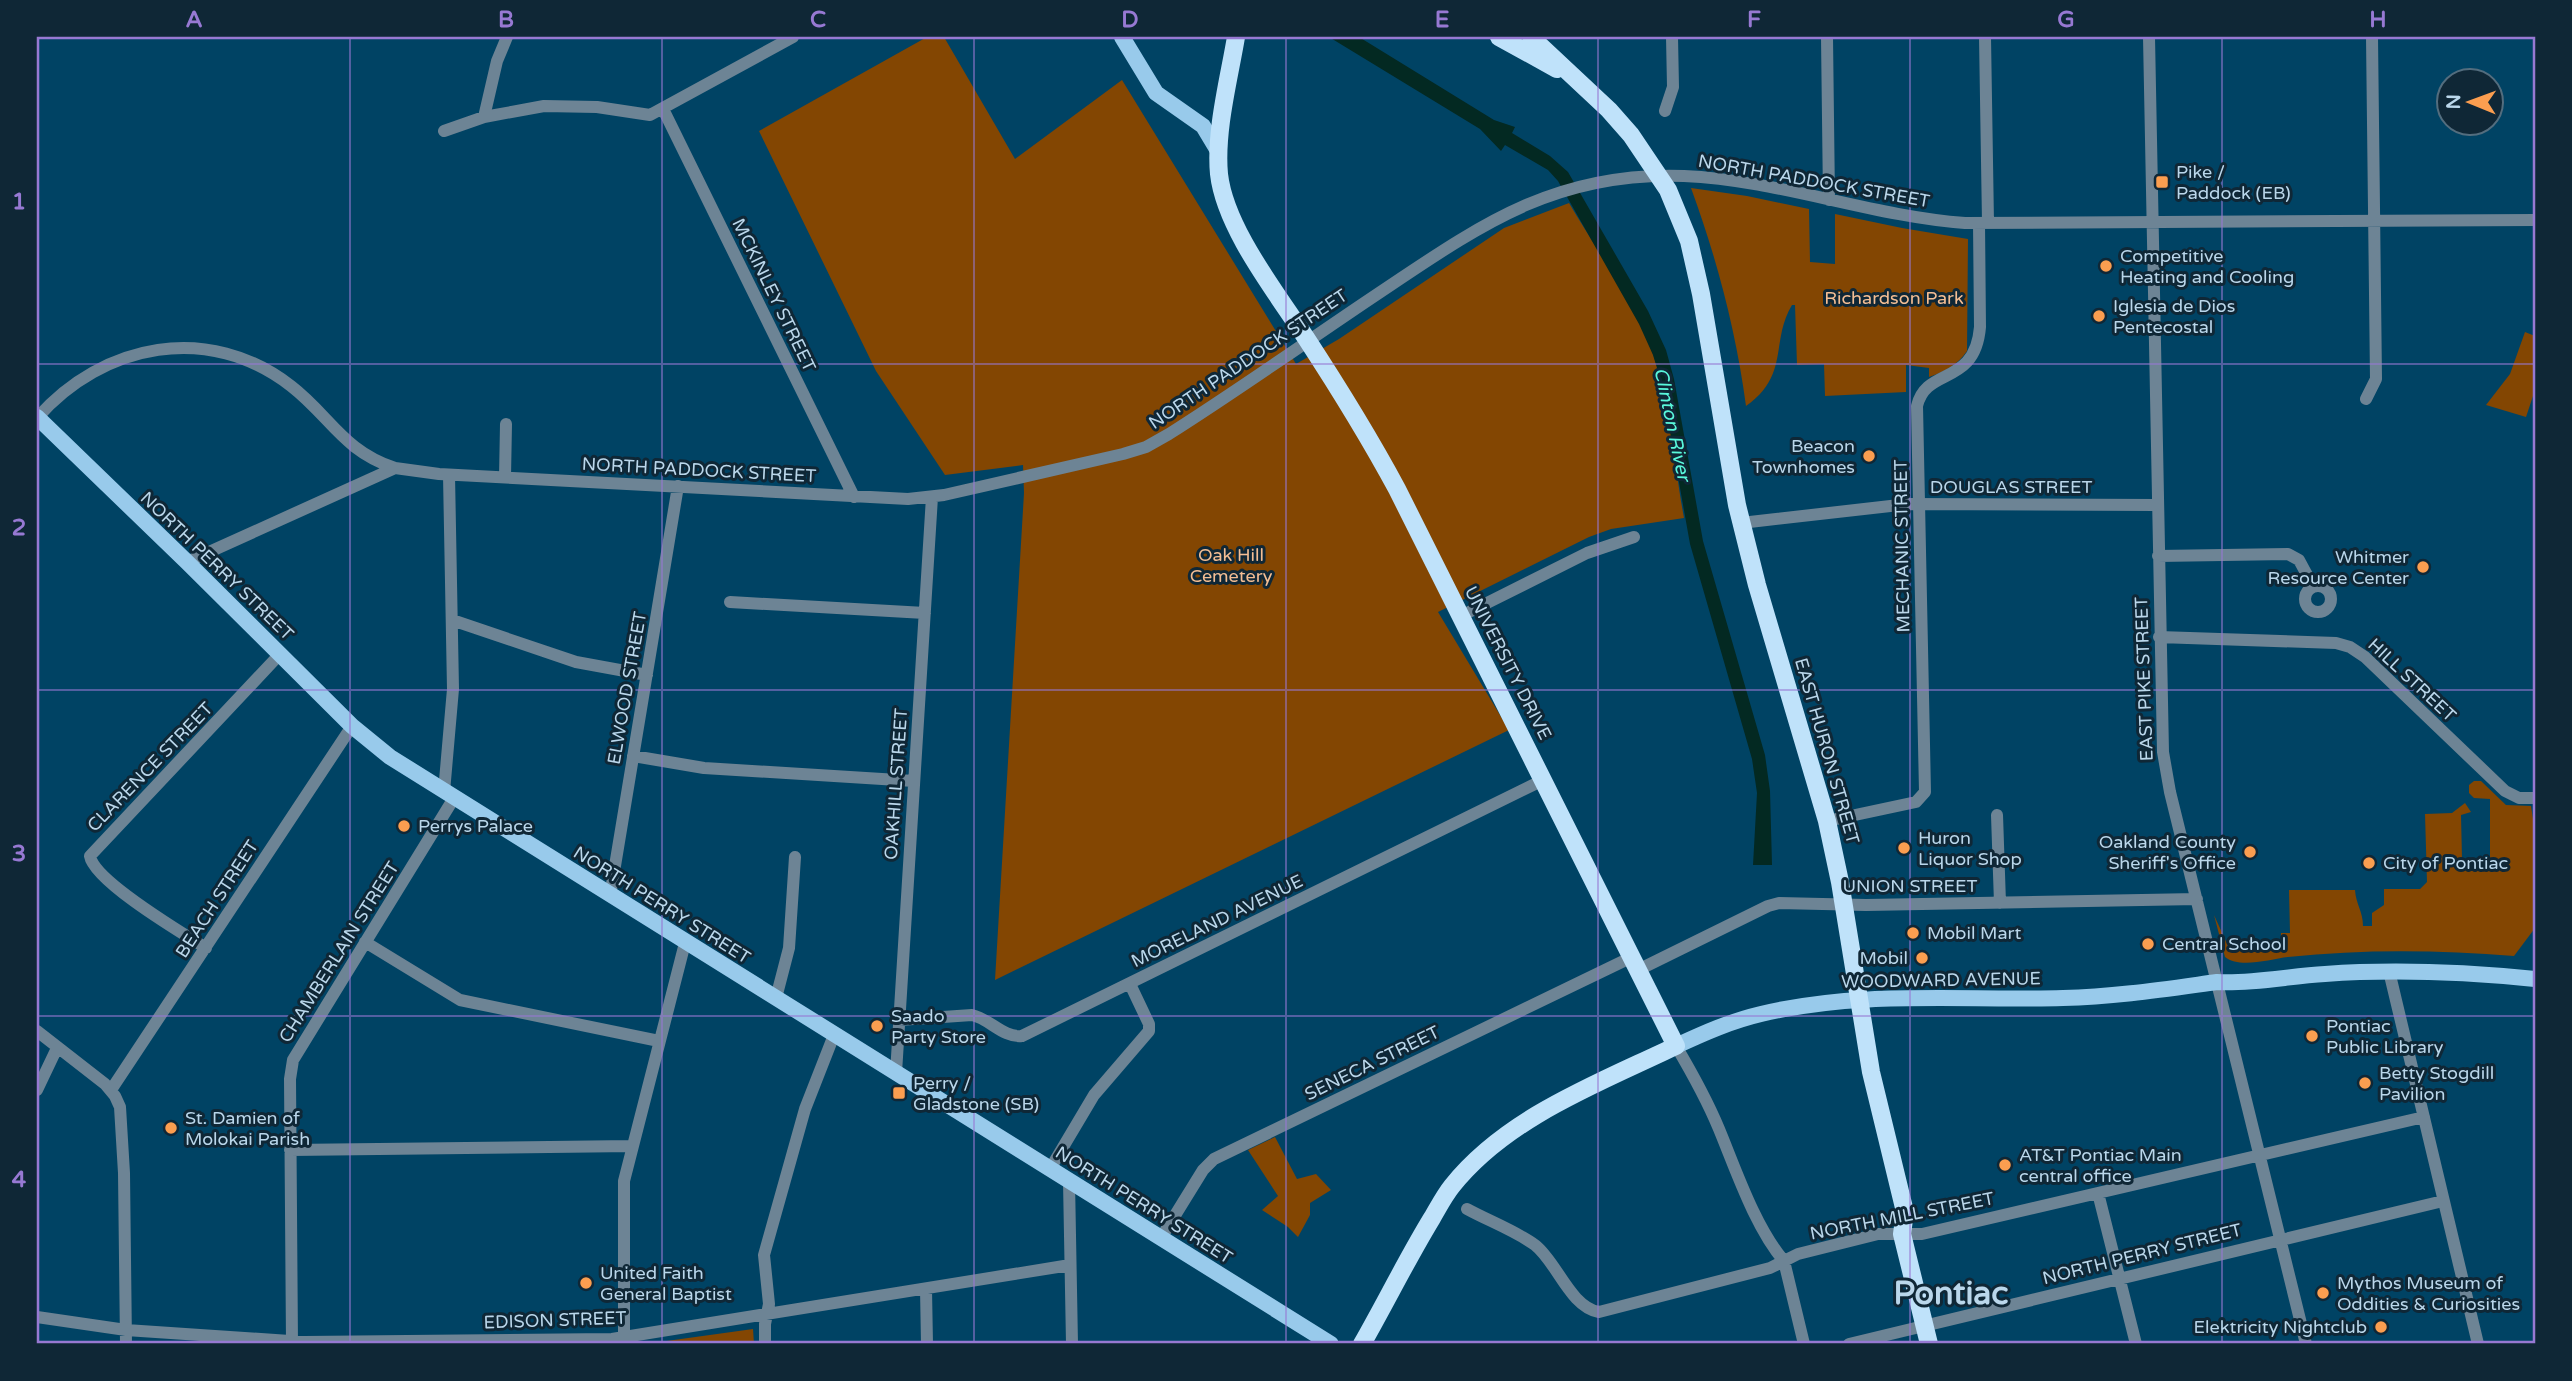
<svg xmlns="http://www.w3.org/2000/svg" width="2572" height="1381" font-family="'Varela Round',sans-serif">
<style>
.green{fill:#834602}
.water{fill:#032922}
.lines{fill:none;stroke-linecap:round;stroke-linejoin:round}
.minor{stroke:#6d8495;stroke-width:12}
.major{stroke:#98caeb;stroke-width:16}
.highway{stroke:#bfe2fa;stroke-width:18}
.grid{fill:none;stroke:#9779d3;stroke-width:2;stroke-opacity:0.55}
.poi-dot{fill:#fb9e50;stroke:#0f2736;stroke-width:2.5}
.labels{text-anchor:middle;stroke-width:6;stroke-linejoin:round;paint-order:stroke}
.poi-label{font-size:18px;fill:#bad7eb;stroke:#0f2736;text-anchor:start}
.street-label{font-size:18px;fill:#bad7eb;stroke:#0f2736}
.park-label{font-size:18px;fill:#f4be94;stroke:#0f2736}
.water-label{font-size:19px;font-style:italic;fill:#59f8dc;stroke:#0f2736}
.town-label{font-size:32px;font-weight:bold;fill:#bad7eb;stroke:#0f2736}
.neatline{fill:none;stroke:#9779d3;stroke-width:2.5}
.grid-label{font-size:23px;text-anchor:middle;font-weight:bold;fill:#9779d3}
</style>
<rect width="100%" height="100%" fill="#004364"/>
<path class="green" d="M 927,37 L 944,37 L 1015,159 L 1122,80 L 1296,364 L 1339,339 L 1504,228 L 1569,203 C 1596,249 1635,304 1653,354 C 1671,405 1674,464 1684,518 L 1611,529 L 1589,537 L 1438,612 L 1509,730 L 995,980 L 1024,493 L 1023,465 L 945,475 L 876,371 L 759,131 Z
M 1691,188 L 1747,196 L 1809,209 L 1810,262 L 1835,264 L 1835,214 L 1902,228 L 1968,239 L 1967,351 C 1957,365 1946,371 1929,377 L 1929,368 L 1906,365 L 1906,392 L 1825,396 L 1824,364 L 1797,365 L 1795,305 L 1792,305 C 1770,342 1790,375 1746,406 C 1736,331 1717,259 1691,188 Z
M 2525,332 L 2535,336 L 2535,390 L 2526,417 L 2486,405 L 2510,374 Z
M 2474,781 L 2481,781 L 2506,805 L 2531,806 L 2535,832 L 2535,928 L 2514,956 C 2439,950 2363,949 2288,957 C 2270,959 2240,969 2225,957 L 2214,915 L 2228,946 L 2250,938 L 2255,939 L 2257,941 L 2281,941 L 2281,933 L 2290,933 L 2289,890 L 2355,890 C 2356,905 2363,911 2363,926 L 2372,926 L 2372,913 L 2384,905 L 2384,889 L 2420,889 L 2427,882 L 2425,814 L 2452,813 L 2465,803 L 2471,812 L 2461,815 L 2462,859 L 2473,859 L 2474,864 L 2486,863 L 2487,858 L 2490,858 L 2490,799 L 2474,798 L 2469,793 L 2469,785 Z
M 1275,1137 L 1297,1179 L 1316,1174 L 1331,1190 L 1310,1203 L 1310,1215 L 1298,1237 L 1288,1227 L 1262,1210 L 1278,1196 L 1248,1150 Z
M 753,1329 L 754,1344 L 645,1344 Z"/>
<path class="water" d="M 1329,37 L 1359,37 L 1494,120 L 1515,127 L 1512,133 L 1550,156 L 1568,172 L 1648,311 L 1666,350 L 1674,379 L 1703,541 L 1765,755 L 1770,791 L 1772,865 L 1753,865 L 1757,793 L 1752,759 L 1690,544 L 1661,381 L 1653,355 L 1639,324 L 1558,181 L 1548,170 L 1505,145 L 1501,151 L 1480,129 Z"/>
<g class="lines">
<path class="minor" d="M 1827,37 L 1829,200
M 1985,37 L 1988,223
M 2149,37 L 2163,752 L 2170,792 L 2306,1344
M 663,109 L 854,497
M 1665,111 L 1673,87 L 1672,37
M 484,117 L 497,61 L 507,37
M 444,131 L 484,117 L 544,106 L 597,107 L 650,115 L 793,37
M 2366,399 L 2376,379 L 2372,37
M 37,418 C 103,343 209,322 291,386 C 330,416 343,451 395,468
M 505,477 L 506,424
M 1741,523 L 1908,504 L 2157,505
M 2158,556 L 2288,554 L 2299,560 L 2313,586
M 187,562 L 395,468 L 439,474 L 908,499 L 944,495 L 1123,454 L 1146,447 L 1169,434 C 1237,391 1303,344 1370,299 C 1475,229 1551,171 1684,176 C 1779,180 1870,216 1965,223 L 2535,220
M2305 599a13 13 0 1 1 26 0a13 13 0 1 1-26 0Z
M 730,602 L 925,613
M 1461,616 L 1587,553 L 1634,537
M 452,620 L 576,662 L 647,675
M 2159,637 L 2336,643 L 2350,647 L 2365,657 L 2505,791 L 2519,798 L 2535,798
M 633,756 L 704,768 L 914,781
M 444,792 L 453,689 L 449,475
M 1997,815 L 2000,903
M 1827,821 L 1916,802 L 1925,792 L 1917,406 C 1926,366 1975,387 1980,327 L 1979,223
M 610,896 L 678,486
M 365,942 L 460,1000 L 659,1041
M 206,948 C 182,933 94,881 90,856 L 280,654
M 1638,970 L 1768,906 L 1779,903 L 1866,905 L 2197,899
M 2389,971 L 2478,1344
M 776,998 L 789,948 L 795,857
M 899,1020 L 972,1015 C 990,1019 1003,1038 1022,1036 L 1543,780
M 37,1031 L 105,1084 L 115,1096 L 120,1107 L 124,1173 L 126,1344
M 1676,1046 C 1692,1073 1707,1100 1719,1129 C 1736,1170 1755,1227 1784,1261 L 1804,1344
M 896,1073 L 932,497
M 37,1090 L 57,1048
M 111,1090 L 352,726
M 290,1150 L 632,1146
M 1050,1169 L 1094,1095 L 1149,1031 L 1149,1024 L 1130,984
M 1069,1181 L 1072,1344
M 2098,1193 L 2136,1344
M 1467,1209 C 1489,1221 1516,1231 1535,1245 C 1557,1262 1570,1307 1599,1312 L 1770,1268 L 1798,1254 L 1878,1234 L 1922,1234 L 2424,1117
M 1161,1238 L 1203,1170 L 1214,1159 L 1632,957
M 926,1289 L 927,1344
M 37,1317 L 126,1330 L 304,1342 L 612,1339 L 1070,1265
M 292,1344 L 290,1079 L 293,1060 L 454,798
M 624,1344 L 624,1181 L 685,943
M 765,1344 L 765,1324 L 769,1304 L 764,1255 L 805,1109 L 834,1035
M 1849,1344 L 2443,1201"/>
<path class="major" d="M 1122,37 L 1156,93 L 1203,126 L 1218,151
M 37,417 L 187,562 L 352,726 L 390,757 L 1331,1344
M 1676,1046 C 1704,1033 1731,1021 1761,1014 C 1860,990 1963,1001 2063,998 C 2115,997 2166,989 2217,982 C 2253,984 2289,976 2325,974 C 2395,969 2465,972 2535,979"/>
<path class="highway" d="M 1236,37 C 1229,79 1215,131 1219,174 C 1225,228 1276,292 1306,338 C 1338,387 1369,437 1397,489 L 1676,1046 C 1599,1083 1507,1117 1452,1186 C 1444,1196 1438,1208 1432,1218 C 1407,1259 1386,1302 1362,1344
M 1499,37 L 1557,69
M 1531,37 L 1609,110 L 1631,135 L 1668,190 L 1689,241 L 1701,294 L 1737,505 L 1757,585 L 1827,821 L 1840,882 L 1871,1072 L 1905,1212 L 1902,1234 L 1929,1344"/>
</g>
<path class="grid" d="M 350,37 L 350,1344M 662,37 L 662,1344M 974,37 L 974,1344M 1286,37 L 1286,1344M 1598,37 L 1598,1344M 1910,37 L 1910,1344M 2222,37 L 2222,1344M 37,364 L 2535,364M 37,690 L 2535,690M 37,1016 L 2535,1016"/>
<g class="poi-dot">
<rect x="2155" y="175" width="14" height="14" rx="3.5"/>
<circle cx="2106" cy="266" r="7"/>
<circle cx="2099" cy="316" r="7"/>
<circle cx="1869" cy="456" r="7"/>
<circle cx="2423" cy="567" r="7"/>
<circle cx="404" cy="826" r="7"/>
<circle cx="1904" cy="848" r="7"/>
<circle cx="2250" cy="852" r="7"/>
<circle cx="2369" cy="863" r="7"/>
<circle cx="1913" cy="933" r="7"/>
<circle cx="2148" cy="944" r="7"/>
<circle cx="1922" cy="958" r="7"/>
<circle cx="877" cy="1026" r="7"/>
<circle cx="2312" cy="1036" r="7"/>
<circle cx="2365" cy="1083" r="7"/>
<rect x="892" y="1086" width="14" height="14" rx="3.5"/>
<circle cx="171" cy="1128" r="7"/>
<circle cx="2005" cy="1165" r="7"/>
<circle cx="586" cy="1283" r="7"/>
<circle cx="2323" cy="1293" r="7"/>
<circle cx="2381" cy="1327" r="7"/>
</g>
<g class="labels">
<g class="poi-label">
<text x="2176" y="178">Pike /<tspan x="2176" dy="21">Paddock (EB)</tspan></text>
<text x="2120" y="262">Competitive<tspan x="2120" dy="21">Heating and Cooling</tspan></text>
<text x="2113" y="312">Iglesia de Dios<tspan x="2113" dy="21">Pentecostal</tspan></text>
<text x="1855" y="452" text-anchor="end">Beacon<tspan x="1855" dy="21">Townhomes</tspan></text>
<text x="2409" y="563" text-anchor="end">Whitmer<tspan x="2409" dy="21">Resource Center</tspan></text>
<text x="418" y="832">Perrys Palace</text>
<text x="1918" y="844">Huron<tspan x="1918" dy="21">Liquor Shop</tspan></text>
<text x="2236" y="848" text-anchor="end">Oakland County<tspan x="2236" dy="21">Sheriff's Office</tspan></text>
<text x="2383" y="869">City of Pontiac</text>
<text x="1927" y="939">Mobil Mart</text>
<text x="2162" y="950">Central School</text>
<text x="1908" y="964" text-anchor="end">Mobil</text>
<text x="891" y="1022">Saado<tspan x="891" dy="21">Party Store</tspan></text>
<text x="2326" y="1032">Pontiac<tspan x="2326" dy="21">Public Library</tspan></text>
<text x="2379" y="1079">Betty Stogdill<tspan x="2379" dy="21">Pavilion</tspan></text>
<text x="913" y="1089">Perry /<tspan x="913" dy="21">Gladstone (SB)</tspan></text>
<text x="185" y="1124">St. Damien of<tspan x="185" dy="21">Molokai Parish</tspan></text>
<text x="2019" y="1161">AT&amp;T Pontiac Main<tspan x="2019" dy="21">central office</tspan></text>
<text x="600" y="1279">United Faith<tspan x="600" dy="21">General Baptist</tspan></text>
<text x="2337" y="1289">Mythos Museum of<tspan x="2337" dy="21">Oddities &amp; Curiosities</tspan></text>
<text x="2367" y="1333" text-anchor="end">Elektricity Nightclub</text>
</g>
<g class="street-label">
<text transform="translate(1814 181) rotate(10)" y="6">NORTH PADDOCK STREET</text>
<text transform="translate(774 295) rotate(64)" y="6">MCKINLEY STREET</text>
<text transform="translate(1248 359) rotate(-34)" y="6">NORTH PADDOCK STREET</text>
<text transform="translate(699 470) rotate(3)" y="6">NORTH PADDOCK STREET</text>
<text x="2011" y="493">DOUGLAS STREET</text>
<text transform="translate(1902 546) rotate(-91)" y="6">MECHANIC STREET</text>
<text transform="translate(217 566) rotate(44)" y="6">NORTH PERRY STREET</text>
<text transform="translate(1508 663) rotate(63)" y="6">UNIVERSITY DRIVE</text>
<text transform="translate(2144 679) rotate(-92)" y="6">EAST PIKE STREET</text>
<text transform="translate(2412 680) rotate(43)" y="6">HILL STREET</text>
<text transform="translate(627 688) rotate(-80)" y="6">ELWOOD STREET</text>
<text transform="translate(1827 751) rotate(74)" y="6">EAST HURON STREET</text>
<text transform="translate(150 767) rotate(-46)" y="6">CLARENCE STREET</text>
<text transform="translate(896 784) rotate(-86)" y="6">OAKHILL STREET</text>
<text x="1910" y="892">UNION STREET</text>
<text transform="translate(217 899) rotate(-57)" y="6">BEACH STREET</text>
<text transform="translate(662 905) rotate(32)" y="6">NORTH PERRY STREET</text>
<text transform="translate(1217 921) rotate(-26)" y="6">MORELAND AVENUE</text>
<text transform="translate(339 952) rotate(-58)" y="6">CHAMBERLAIN STREET</text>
<text transform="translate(1941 980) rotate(-1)" y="6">WOODWARD AVENUE</text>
<text transform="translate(1372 1063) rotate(-26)" y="6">SENECA STREET</text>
<text transform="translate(1144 1205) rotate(32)" y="6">NORTH PERRY STREET</text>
<text transform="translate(1902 1216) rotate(-11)" y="6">NORTH MILL STREET</text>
<text transform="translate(2142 1254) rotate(-14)" y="6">NORTH PERRY STREET</text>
<text transform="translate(555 1320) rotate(-2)" y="6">EDISON STREET</text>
</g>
<g class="park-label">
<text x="1894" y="304">Richardson Park</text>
<text x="1231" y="561">Oak Hill<tspan x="1231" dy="21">Cemetery</tspan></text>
</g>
<g class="water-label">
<text transform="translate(1673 424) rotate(78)" y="7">Clinton River</text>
</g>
<g class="town-label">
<text x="1951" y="1304">Pontiac</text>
</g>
</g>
<rect width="2572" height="1381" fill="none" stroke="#0f2736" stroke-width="77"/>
<g transform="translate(2470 102) rotate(271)"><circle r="33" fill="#0f2736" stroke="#536d7e" stroke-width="2"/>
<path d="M0-5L12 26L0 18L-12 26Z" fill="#fb9e50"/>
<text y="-10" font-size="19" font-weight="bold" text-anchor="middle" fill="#bad7eb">N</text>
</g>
<rect x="38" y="38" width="2496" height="1304" class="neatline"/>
<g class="grid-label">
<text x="194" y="27">A</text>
<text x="506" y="27">B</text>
<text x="818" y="27">C</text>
<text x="1130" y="27">D</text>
<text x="1442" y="27">E</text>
<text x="1754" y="27">F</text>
<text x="2066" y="27">G</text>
<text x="2378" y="27">H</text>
<text x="19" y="209">1</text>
<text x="19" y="535">2</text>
<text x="19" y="861">3</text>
<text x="19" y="1187">4</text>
</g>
</svg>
